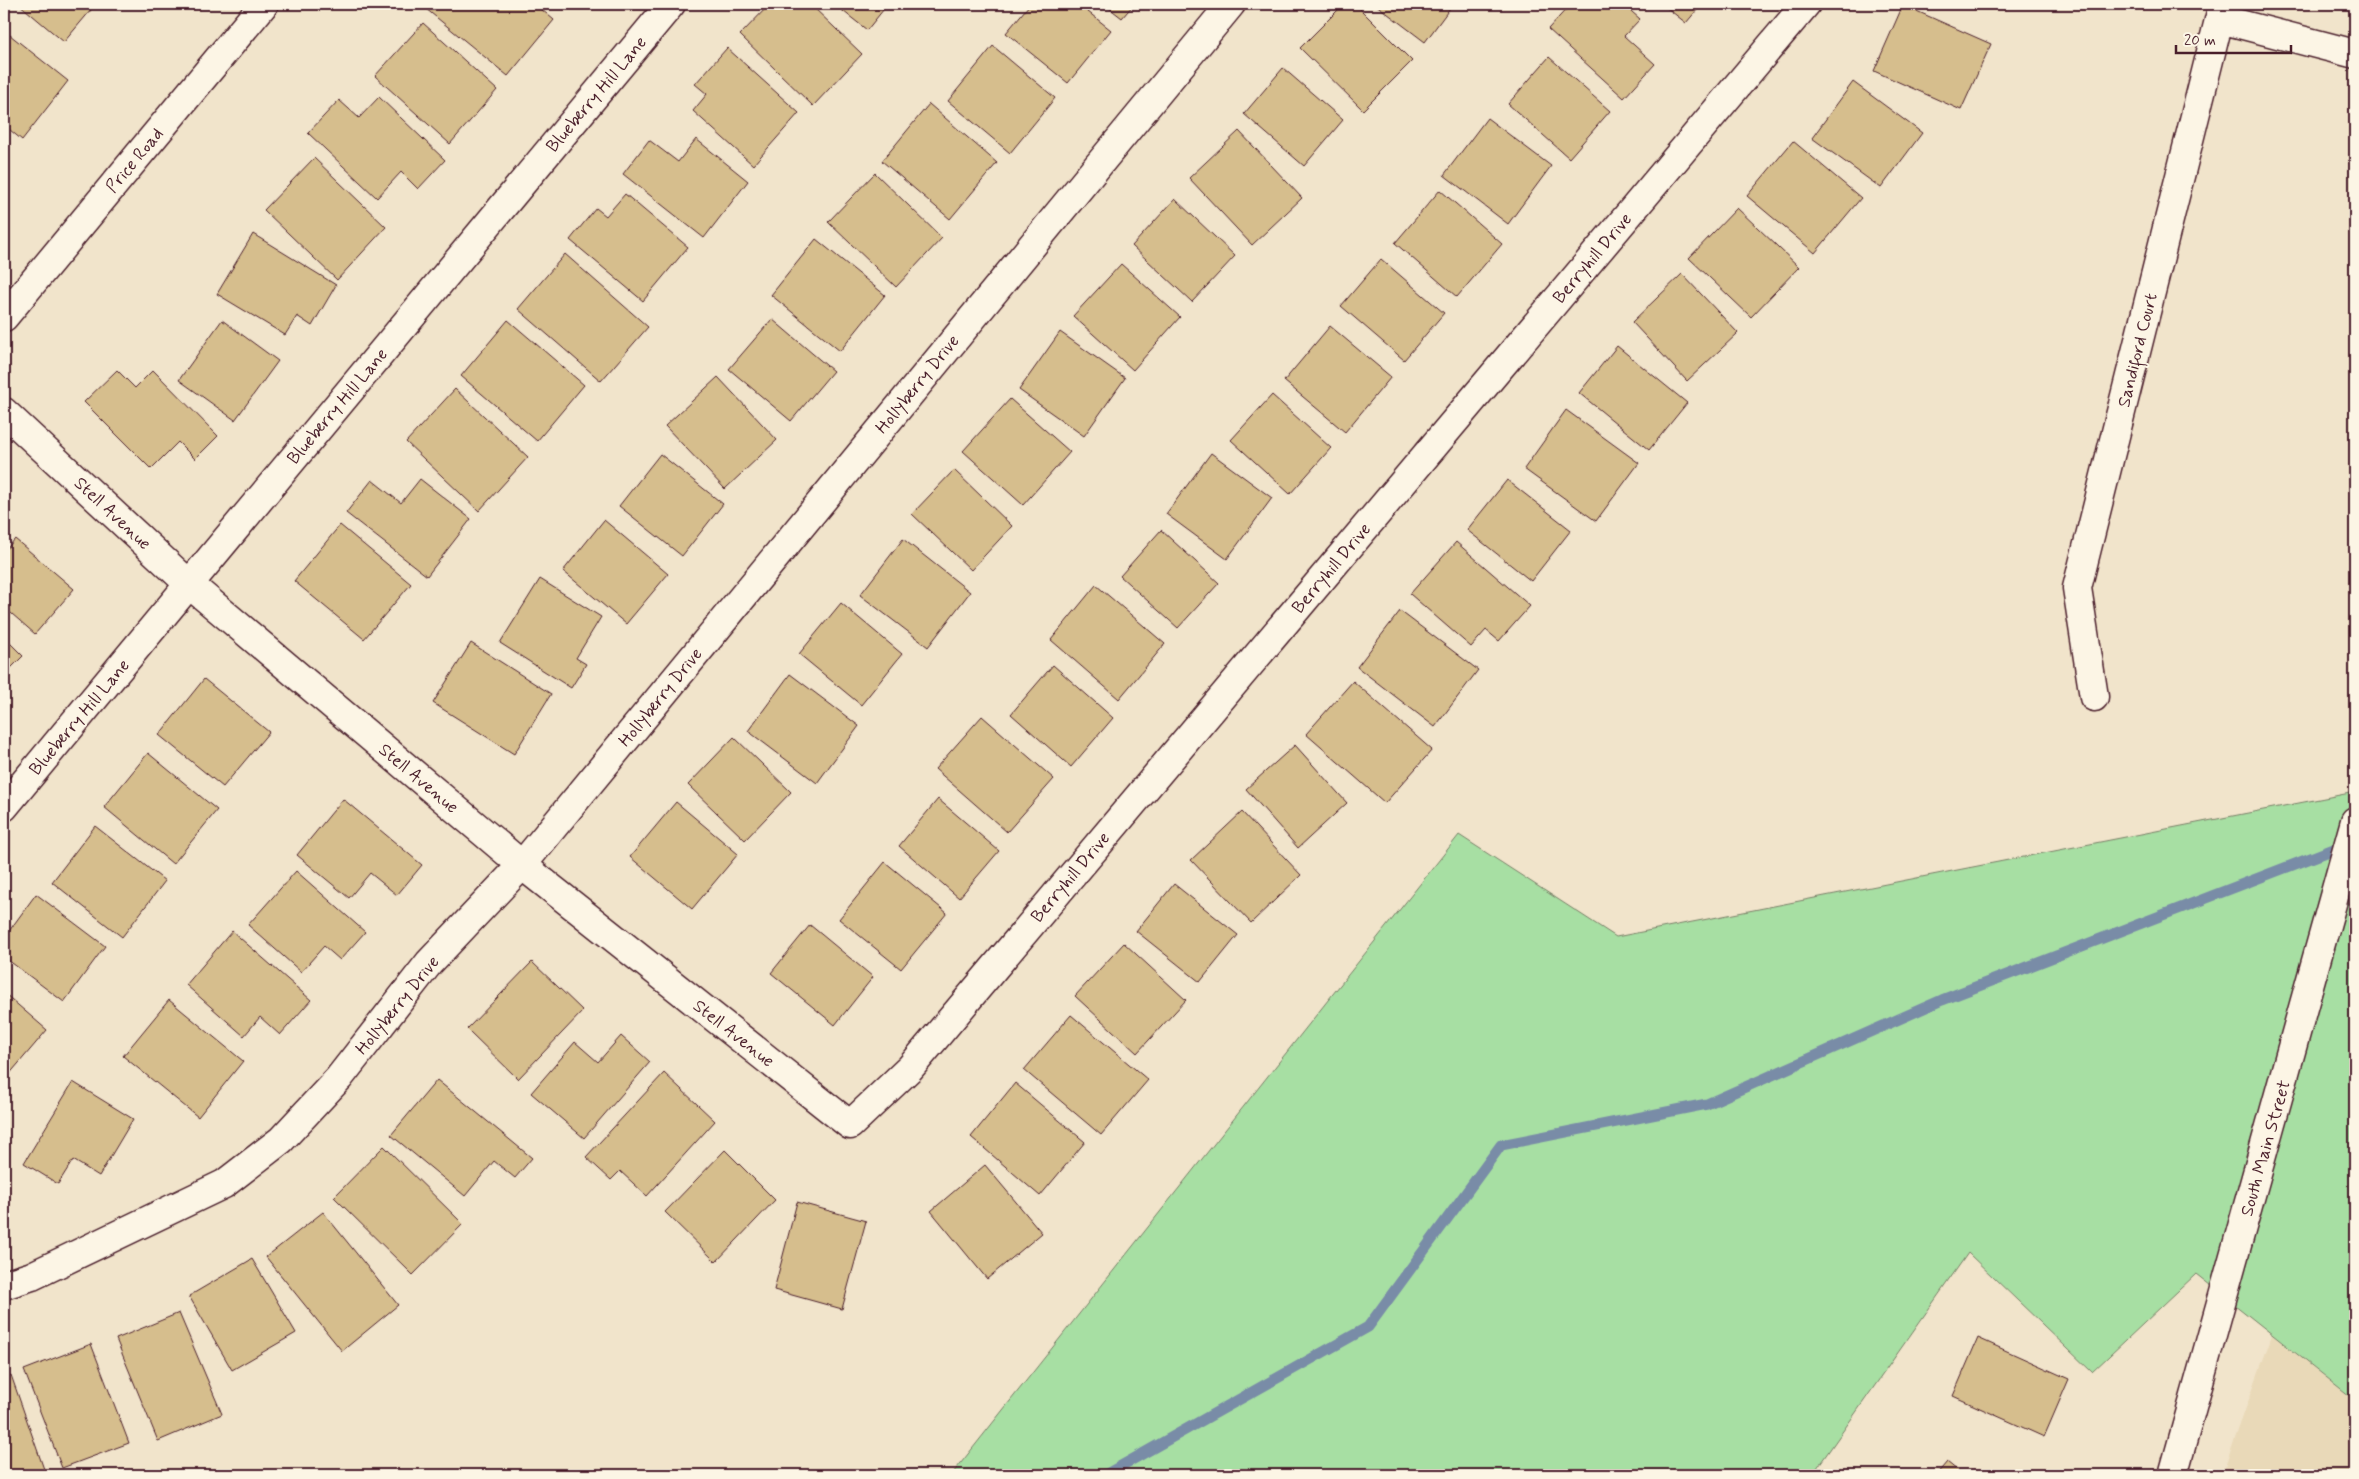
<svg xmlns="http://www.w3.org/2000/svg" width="2359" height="1479" font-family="Mynerve,sans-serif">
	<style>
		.built { fill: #e9d9b8 }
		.green { fill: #a7dfa3; stroke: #787f67 }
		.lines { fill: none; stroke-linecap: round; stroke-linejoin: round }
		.stream { stroke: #798ca7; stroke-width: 11 }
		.building { fill: #d6be8d; stroke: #4a1f2b }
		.street-casing { stroke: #4a1f2b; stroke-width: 31 }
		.secondary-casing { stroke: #4a1f2b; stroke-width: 31 }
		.street { stroke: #fcf5e5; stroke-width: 28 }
		.secondary { stroke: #fcf5e5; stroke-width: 28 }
		.labels { text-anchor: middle; stroke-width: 4; stroke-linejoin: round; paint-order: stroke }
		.street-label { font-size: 18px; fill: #4a1f2b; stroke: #fcf5e5 }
	</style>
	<rect width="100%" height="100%" fill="#f1e4cb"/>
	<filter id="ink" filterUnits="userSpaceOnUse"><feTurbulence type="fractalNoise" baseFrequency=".02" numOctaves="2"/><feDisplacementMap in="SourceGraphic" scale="10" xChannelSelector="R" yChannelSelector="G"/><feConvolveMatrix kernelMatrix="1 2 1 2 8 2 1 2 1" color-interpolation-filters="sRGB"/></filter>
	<g filter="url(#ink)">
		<path class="built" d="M 2272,1335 L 2355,1400 L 2355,1475 L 2222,1475 Z"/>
		<path class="green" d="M 2355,792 L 2355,1400 L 2196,1274 L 2092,1372 L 1968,1253 L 1812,1475 L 955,1475 L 953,1473 L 1459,835 L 1616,937 Z"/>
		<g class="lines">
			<path class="stream" d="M 1105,1475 L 1368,1327 L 1501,1145 L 1707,1104 L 1942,1000 L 2347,844"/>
		</g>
		<path class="building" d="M 19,4 L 96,4 L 64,42 Z
			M 420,4 L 535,4 L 554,20 L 508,76 Z
			M 770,4 L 810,4 L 862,54 L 813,106 L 740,35 Z
			M 834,4 L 888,4 L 867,30 Z
			M 1030,4 L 1078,4 L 1111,30 L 1068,83 L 1006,33 Z
			M 1104,4 L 1134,4 L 1122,18 Z
			M 1344,4 L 1355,4 L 1412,61 L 1363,110 L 1300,48 Z
			M 1375,4 L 1453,4 L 1425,42 Z
			M 1571,4 L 1623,4 L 1640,19 L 1624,36 L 1655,64 L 1624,98 L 1548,29 Z
			M 1662,4 L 1702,4 L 1686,23 Z
			M 1903,5 L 1991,44 L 1961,110 L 1874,71 Z
			M 423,23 L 497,90 L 450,144 L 375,76 Z
			M 10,35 L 68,81 L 22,140 L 4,125 L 4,43 Z
			M 993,46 L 1055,98 L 1010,153 L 948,101 Z
			M 727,48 L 799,113 L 753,165 L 693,111 L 707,94 L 695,84 Z
			M 1549,57 L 1610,111 L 1569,158 L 1508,104 Z
			M 1283,68 L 1343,120 L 1304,166 L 1244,114 Z
			M 1853,82 L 1922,133 L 1881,188 L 1812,138 Z
			M 379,97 L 445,160 L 418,189 L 401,172 L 377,198 L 308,133 L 339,100 L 359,118 Z
			M 929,104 L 997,163 L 950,219 L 882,161 Z
			M 1487,118 L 1551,166 L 1508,224 L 1444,175 Z
			M 1239,131 L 1302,198 L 1252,245 L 1189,178 Z
			M 696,139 L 748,181 L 704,238 L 623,174 L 649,140 L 678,162 Z
			M 1793,141 L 1861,198 L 1815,253 L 1747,196 Z
			M 314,158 L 386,227 L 337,280 L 264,210 Z
			M 875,173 L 942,238 L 896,287 L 828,222 Z
			M 1440,190 L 1502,244 L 1457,297 L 1395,243 Z
			M 625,194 L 688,247 L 643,301 L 570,240 L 596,208 L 606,216 Z
			M 1175,199 L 1235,256 L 1192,302 L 1132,246 Z
			M 1737,208 L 1799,267 L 1751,317 L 1689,258 Z
			M 253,234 L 336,285 L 312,326 L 297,316 L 285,335 L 217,294 Z
			M 816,239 L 885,295 L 840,351 L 771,295 Z
			M 565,254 L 648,327 L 601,381 L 518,309 Z
			M 1381,259 L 1444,313 L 1404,360 L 1341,306 Z
			M 1121,264 L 1180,317 L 1133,370 L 1073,316 Z
			M 1682,274 L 1738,333 L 1687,381 L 1632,322 Z
			M 772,319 L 833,371 L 791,421 L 729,369 Z
			M 222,320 L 278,361 L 235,420 L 179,380 Z
			M 508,320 L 584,385 L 537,441 L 461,376 Z
			M 1330,326 L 1391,377 L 1345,432 L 1284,381 Z
			M 1060,332 L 1125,378 L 1084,436 L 1019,390 Z
			M 1617,346 L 1687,403 L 1649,450 L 1579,393 Z
			M 117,370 L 135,388 L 153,370 L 218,436 L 195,459 L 178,442 L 151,469 L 84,402 Z
			M 718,377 L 777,440 L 725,489 L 665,426 Z
			M 455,389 L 528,457 L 479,511 L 406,442 Z
			M 1272,395 L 1331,448 L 1290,494 L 1231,440 Z
			M 1010,399 L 1070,452 L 1023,505 L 963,451 Z
			M 1566,410 L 1639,463 L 1596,521 L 1524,469 Z
			M 1211,453 L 1272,498 L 1227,559 L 1166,514 Z
			M 660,454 L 723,504 L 682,556 L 619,506 Z
			M 954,470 L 1012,526 L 971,570 L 912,514 Z
			M 420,479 L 471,519 L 427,576 L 346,513 L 372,480 L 401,503 Z
			M 1507,480 L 1571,530 L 1531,581 L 1467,530 Z
			M 604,520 L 668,574 L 626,624 L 563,571 Z
			M 340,525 L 411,584 L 364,639 L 294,581 Z
			M 1161,530 L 1219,583 L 1178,628 L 1120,576 Z
			M 15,539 L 74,589 L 35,634 L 4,607 L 4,552 Z
			M 903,539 L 970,592 L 928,647 L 860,595 Z
			M 1456,542 L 1530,606 L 1499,641 L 1486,630 L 1471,647 L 1410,594 Z
			M 540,579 L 601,617 L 576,658 L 586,664 L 571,688 L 500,643 Z
			M 1096,585 L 1165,644 L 1119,699 L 1051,640 Z
			M 841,603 L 902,654 L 861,705 L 799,654 Z
			M 1400,611 L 1478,670 L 1435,727 L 1357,667 Z
			M 4,637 L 23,656 L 4,675 Z
			M 471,643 L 551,694 L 514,754 L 433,703 Z
			M 1053,665 L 1113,718 L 1071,767 L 1011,714 Z
			M 790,674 L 859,726 L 817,783 L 748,731 Z
			M 204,679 L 269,732 L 223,787 L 159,735 Z
			M 1353,681 L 1432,750 L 1385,803 L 1306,734 Z
			M 982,716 L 1054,779 L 1007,832 L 935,769 Z
			M 734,737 L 791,792 L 745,840 L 688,785 Z
			M 1295,745 L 1347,803 L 1298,848 L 1246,789 Z
			M 148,753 L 217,810 L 173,864 L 104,807 Z
			M 343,799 L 422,865 L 397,895 L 370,873 L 349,898 L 297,855 Z
			M 938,799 L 999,851 L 959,898 L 899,846 Z
			M 676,802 L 738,854 L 692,909 L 630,857 Z
			M 1242,812 L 1301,875 L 1251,923 L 1191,860 Z
			M 95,826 L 165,881 L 122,937 L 52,882 Z
			M 885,862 L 947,913 L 901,969 L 839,919 Z
			M 296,871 L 365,932 L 340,960 L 324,946 L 301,972 L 248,925 Z
			M 1174,884 L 1238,935 L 1200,982 L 1136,931 Z
			M 36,894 L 105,946 L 64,1002 L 4,957 L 4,938 Z
			M 810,925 L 873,977 L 835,1025 L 771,973 Z
			M 232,931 L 311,1000 L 280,1035 L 260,1017 L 244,1036 L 186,985 Z
			M 1124,943 L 1186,1000 L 1137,1053 L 1075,996 Z
			M 532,962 L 583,1011 L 518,1079 L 467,1029 Z
			M 4,993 L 47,1030 L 7,1077 L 4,1074 Z
			M 169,1000 L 243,1061 L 198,1117 L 123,1056 Z
			M 1071,1015 L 1148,1080 L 1101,1135 L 1024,1070 Z
			M 621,1036 L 650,1062 L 584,1138 L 531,1093 L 575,1042 L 598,1062 Z
			M 664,1073 L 715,1121 L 647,1196 L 620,1171 L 611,1180 L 586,1157 Z
			M 437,1080 L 532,1158 L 515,1178 L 494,1161 L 465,1196 L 391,1135 Z
			M 73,1082 L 133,1119 L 99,1176 L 73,1160 L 58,1184 L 24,1163 Z
			M 1015,1083 L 1085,1142 L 1040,1196 L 971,1137 Z
			M 384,1146 L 463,1224 L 413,1275 L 334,1197 Z
			M 725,1150 L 775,1200 L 716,1262 L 665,1212 Z
			M 985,1165 L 1042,1233 L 987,1279 L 931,1211 Z
			M 797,1202 L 866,1221 L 842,1309 L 774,1290 Z
			M 323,1212 L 398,1305 L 342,1351 L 266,1257 Z
			M 252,1259 L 296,1333 L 232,1370 L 189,1296 Z
			M 179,1313 L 222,1414 L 158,1441 L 116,1339 Z
			M 1978,1338 L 2069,1379 L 2044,1437 L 1953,1396 Z
			M 91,1344 L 129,1443 L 62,1468 L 24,1370 Z
			M 11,1375 L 46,1475 L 4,1475 L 4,1378 Z
			M 1947,1462 L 1963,1475 L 1936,1475 Z"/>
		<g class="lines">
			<g class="street-casing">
				<path id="street" d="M 2220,19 L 2355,54
					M 4,317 L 264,4
					M 4,412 L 189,584 L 522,865 L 850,1125 L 910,1068 L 1806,4
					M 2094,697 L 2077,588 L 2223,4
					M 4,807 L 671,4
					M 4,1285 L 32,1276 L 224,1184 L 281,1140 L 339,1078 L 429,963 L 522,865 L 1231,4"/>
			</g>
			<g class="secondary-casing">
				<path id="secondary" d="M 2173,1475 L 2355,821"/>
			</g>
			<use href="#street" class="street"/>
			<use href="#secondary" class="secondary"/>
		</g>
	</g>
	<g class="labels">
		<g class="street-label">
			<text transform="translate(596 94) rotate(-50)" y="6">Blueberry Hill Lane</text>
			<text transform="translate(134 160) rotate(-50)" y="6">Price Road</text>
			<text transform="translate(1592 258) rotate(-50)" y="6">Berryhill Drive</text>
			<text transform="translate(2137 350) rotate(-76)" y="6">Sandiford Court</text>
			<text transform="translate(917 384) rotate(-51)" y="6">Hollyberry Drive</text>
			<text transform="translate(337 406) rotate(-50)" y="6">Blueberry Hill Lane</text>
			<text transform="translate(113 513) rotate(43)" y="6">Stell Avenue</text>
			<text transform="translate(1331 568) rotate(-50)" y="6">Berryhill Drive</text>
			<text transform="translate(660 697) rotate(-51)" y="6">Hollyberry Drive</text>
			<text transform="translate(79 717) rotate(-50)" y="6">Blueberry Hill Lane</text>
			<text transform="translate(419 778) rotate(40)" y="6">Stell Avenue</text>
			<text transform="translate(1070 877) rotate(-50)" y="6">Berryhill Drive</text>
			<text transform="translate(397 1005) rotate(-51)" y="6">Hollyberry Drive</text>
			<text transform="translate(734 1033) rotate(38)" y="6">Stell Avenue</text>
			<text transform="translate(2265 1148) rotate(-74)" y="6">South Main Street</text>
		</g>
	</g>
	<rect width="2359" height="1479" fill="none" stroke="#fcf5e5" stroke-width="20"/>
	<rect x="10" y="10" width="2339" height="1459" fill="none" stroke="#4a1f2b" stroke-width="2" filter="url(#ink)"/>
	<path d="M2176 45v8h115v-8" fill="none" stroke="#4a1f2b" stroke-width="2.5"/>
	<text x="2184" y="45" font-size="15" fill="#4a1f2b" stroke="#fcf5e5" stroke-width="4" paint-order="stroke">20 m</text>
</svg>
